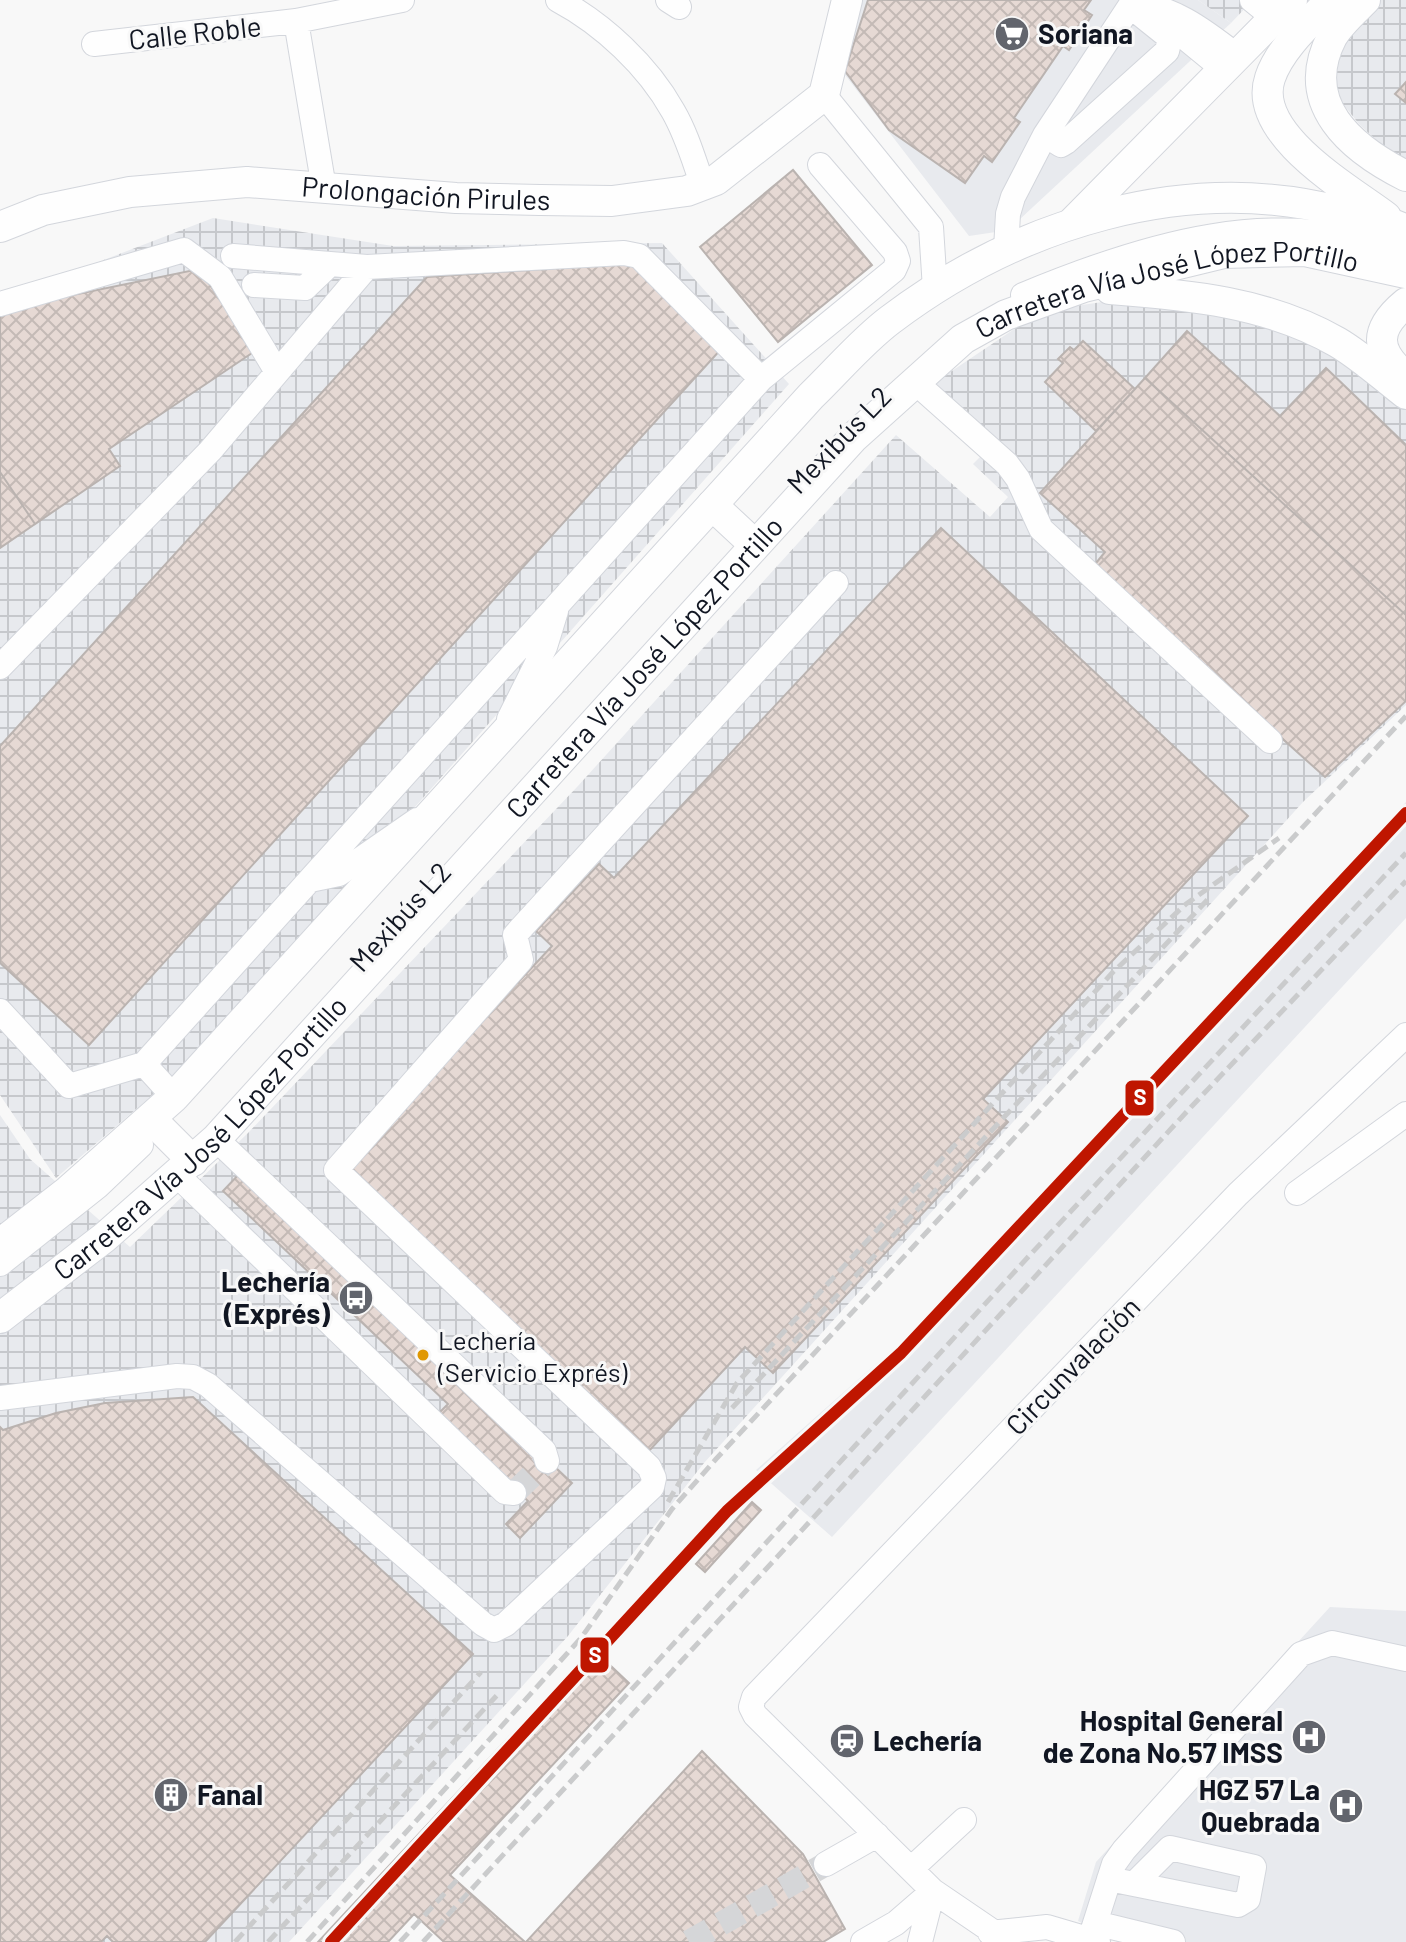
<svg xmlns="http://www.w3.org/2000/svg" width="1406" height="1942" font-family="Barlow,sans-serif">
	<style>
		.built { fill: #e8eaee }
		.industrial { fill: url(#industrial-grid) }
		.building { fill: url(#building-cross-hatch); stroke: #bab3b0; stroke-width: 2 }
		.lines { fill: none; stroke-linecap: round; stroke-linejoin: round }
		.minor-tunnel { stroke: #d5d6d8; stroke-width: 24; stroke-dasharray: 24 12; stroke-linecap: butt }
		.minor-casing { stroke: #d3d6dc; stroke-width: 26 }
		.major-casing { stroke: #d3d6dc; stroke-width: 32 }
		.minor { stroke: #fefefe; stroke-width: 24 }
		.major { stroke: #fefefe; stroke-width: 30 }
		.rail { stroke: #cacbcc; stroke-width: 5; stroke-dasharray: 12 6; stroke-linecap: butt }
		.rail-1-casing { stroke: #f8f8f8; stroke-width: 18 }
		.rail-1 { stroke: #bf1600; stroke-width: 12 }
		.bus-dot { fill: #e09803; stroke: #f8f8f8; stroke-width: 3 }
		.labels { text-anchor: middle; stroke-width: 6; stroke-linejoin: round; paint-order: stroke }
		.bus-label { font-size: 26px; fill: #111622; stroke: #f8f8f8; text-anchor: start }
		.street-label { font-size: 28px; fill: #111622; stroke: #f8f8f8 }
		.poi-label { font-size: 28px; font-weight: bold; fill: #111622; stroke: #f8f8f8; text-anchor: start }
		.line-badge { stroke: #f8f8f8; stroke-width: 3 }
		.badge-label { font-size: 22px; text-anchor: middle; font-weight: bold; fill: #fff }
	</style>
	<defs>
		<pattern id="industrial-grid" width="8" height="8" patternUnits="userSpaceOnUse" patternTransform="scale(2)"><rect width="8" height="8" fill="#e8eaee"/><path d="M0 4h8M4 0v8" fill="none" stroke="#c6c8cc"/></pattern>
		<pattern id="building-cross-hatch" width="8" height="8" patternUnits="userSpaceOnUse" patternTransform="scale(2)"><rect width="8" height="8" fill="#e6d9d4"/><path d="M0 0l8 8M0 8l8-8" fill="none" stroke="#c4bab6"/></pattern>
	</defs>
	<rect width="100%" height="100%" fill="#f8f8f8"/>
	<path class="built" d="M 863,0 L 1198,0 L 1231,23 L 1019,220 L 1016,229 L 969,236 L 842,71 Z
		M 1406,802 L 1406,918 L 832,1537 L 756,1470 L 924,1321 Z
		M 1330,1607 L 1406,1611 L 1406,1942 L 1118,1942 L 1078,1921 L 1096,1862 Z"/>
	<path class="industrial" d="M 1198,0 L 1253,0 L 1231,23 Z
		M 1379,0 L 1406,0 L 1406,159 L 1388,151 L 1359,124 L 1339,99 L 1332,71 L 1347,33 Z
		M 213,218 L 393,246 L 662,243 L 789,384 L 186,1066 L 56,1178 L 0,1095 L 0,294 L 62,276 Z
		M 1143,296 L 1303,332 L 1406,402 L 1406,705 L 1303,802 L 704,1463 L 568,1636 L 289,1942 L 0,1942 L 0,1115 L 30,1159 L 130,1247 L 248,1133 L 577,787 L 896,435 L 990,517 L 1008,497 L 973,464 L 981,456 L 931,385 L 1026,321 L 1075,306 Z"/>
	<path class="building" d="M 868,0 L 1091,0 L 1084,10 L 1092,15 L 1069,50 L 1063,46 L 1014,118 L 1020,122 L 992,162 L 984,156 L 965,183 L 889,130 L 845,71 Z
		M 1406,82 L 1406,103 L 1395,94 Z
		M 793,170 L 872,265 L 778,342 L 700,247 Z
		M 629,263 L 722,348 L 89,1045 L 0,963 L 0,746 L 427,277 Z
		M 199,269 L 255,351 L 109,449 L 120,466 L 35,524 L 0,472 L 0,310 Z
		M 1187,331 L 1280,416 L 1326,368 L 1406,445 L 1406,615 L 1145,378 Z
		M 1083,341 L 1135,389 L 1096,431 L 1045,382 L 1063,363 L 1058,359 L 1070,347 L 1074,350 Z
		M 1145,378 L 1406,615 L 1406,701 L 1325,777 L 1092,568 L 1105,552 L 1040,493 Z
		M 0,472 L 35,524 L 0,548 Z
		M 941,528 L 1248,816 L 983,1099 L 1008,1122 L 773,1373 L 745,1347 L 647,1453 L 343,1170 L 552,946 L 536,931 L 599,864 L 614,878 Z
		M 242,1171 L 572,1483 L 520,1538 L 506,1524 L 528,1501 L 437,1415 L 448,1404 L 223,1191 Z
		M 193,1397 L 473,1654 L 205,1942 L 113,1942 L 107,1936 L 101,1942 L 0,1942 L 0,1427 L 3,1430 L 56,1413 L 105,1403 Z
		M 752,1502 L 761,1510 L 705,1572 L 696,1564 Z
		M 592,1648 L 629,1683 L 450,1875 L 525,1942 L 444,1942 L 414,1914 L 388,1942 L 318,1942 Z
		M 702,1751 L 803,1854 L 845,1929 L 823,1942 L 526,1942 Z"/>
	<g class="lines">
		<path class="minor-tunnel" d="M 514,1493 L 547,1461
			M 689,1942 L 826,1864"/>
		<g class="minor-casing">
			<path id="minor" d="M 558,0 C 603,24 648,66 673,111 C 687,135 694,161 703,186
				M 668,0 L 679,7
				M 1252,0 L 1274,18
				M 1130,6 L 1170,38
				M 296,21 L 324,188
				M 94,44 L 296,21 L 402,0
				M 824,95 L 931,227 L 935,289
				M 1045,135 L 1061,145 L 1066,142 L 1167,51 L 1170,38 L 1178,32 L 1223,69
				M 1006,249 L 1008,214 L 1013,197 L 1045,135 L 1130,6 C 1166,0 1210,35 1237,56
				M 233,256 L 367,267
				M 254,285 L 305,288 L 329,265
				M 1023,295 C 1143,245 1279,202 1406,254
				M 0,304 L 184,250 L 220,277 L 277,372
				M 915,382 L 1007,464 L 1018,479 L 1041,529 L 1270,741
				M 0,667 L 210,451 L 367,267 L 624,253 L 639,256 L 761,379
				M 509,719 L 545,647 L 556,611
				M 310,880 L 339,874 L 417,820
				M 0,1011 L 69,1086 L 144,1064 L 761,379 L 894,270 L 898,261 L 895,252 L 820,165
				M 144,1064 L 174,1097
				M 216,1139 L 544,1451 L 547,1461
				M 177,1175 L 505,1492 L 514,1493
				M 1297,1193 L 1406,1114
				M 0,1264 L 98,1186 L 141,1145
				M 0,1398 L 177,1376 L 193,1377 L 208,1385 L 483,1624 L 494,1630 L 506,1624 L 652,1487 L 654,1478 L 649,1467 L 336,1170 L 521,960 L 515,935 L 836,583
				M 826,1864 L 877,1835
				M 911,1869 L 964,1820
				M 1109,1879 L 1238,1905 L 1248,1899 L 1254,1867 L 1170,1848 L 1134,1884
				M 1095,1923 L 1173,1942
				M 990,1933 L 1047,1927 L 1098,1942
				M 1090,1939 L 1114,1864 L 1124,1850 L 1301,1654 L 1332,1643 L 1406,1659
				M 863,1942 L 896,1923 L 933,1891
				M 920,1942 L 933,1891
				M 1008,1942 L 933,1891 L 755,1715 L 751,1707 L 754,1697 L 1238,1194 L 1406,1035"/>
		</g>
		<g class="major-casing">
			<g id="major">
				<path d="M 1331,0 C 1310,22 1280,48 1270,78 C 1251,134 1349,189 1386,217"/>
				<path d="M 1365,0 C 1354,11 1339,24 1332,37 C 1297,104 1352,149 1406,176"/>
				<path d="M 1073,222 L 1292,0"/>
				<path id="s1" d="M 0,227 L 43,210 L 130,192 L 247,182 L 456,198 L 540,200 L 612,201 L 687,191 L 716,180 L 824,95 L 847,0"/>
				<path d="M 1110,289 C 1189,295 1267,302 1337,342 C 1361,356 1384,377 1406,394"/>
				<path d="M 1406,303 C 1373,330 1375,351 1406,377"/>
				<path d="M 712,505 L 755,545"/>
				<path d="M 152,1120 L 193,1161"/>
				<path d="M 0,1244 L 68,1191 L 174,1097 L 811,396 C 837,371 862,341 890,320 C 1017,224 1185,171 1342,212 C 1363,217 1387,220 1406,230"/>
				<path id="s2" d="M 0,1318 L 105,1237 L 216,1139 L 854,437 L 963,339 L 1006,315 L 1084,287 L 1224,253 L 1305,251 L 1406,273"/>
			</g>
		</g>
		<use href="#minor" class="minor"/>
		<use href="#major" class="major"/>
		<path class="rail" d="M 732,1408 L 1210,897
			M 668,1502 L 737,1383 L 1113,972 L 1186,904 L 1279,838
			M 235,1942 L 481,1672
			M 268,1942 L 500,1692
			M 307,1942 L 581,1638 L 672,1509 L 716,1459 L 1406,716
			M 400,1942 L 1029,1256 L 1406,853
			M 423,1942 L 1192,1106 L 1406,881"/>
		<g class="rail-1-casing">
			<path id="rail-1" d="M 331,1942 L 727,1511 L 901,1353 L 1406,813"/>
		</g>
		<use href="#rail-1" class="rail-1"/>
	</g>
	<defs>
		<g id="supermarket-disc" transform="scale(1.8)"><circle r="9.5" fill="#62656d" stroke="#f8f8f8"/><path d="M-6-5.5h2.5l.6 2H6L4.5 2H-2.5L-4.4-4H-6ZM-1.5 3.2a1.3 1.3 0 1 0 .1 0ZM3 3.2a1.3 1.3 0 1 0 .1 0Z" fill="#fff"/></g>
		<g id="bus-disc" transform="scale(1.8)"><circle r="9.5" fill="#62656d" stroke="#f8f8f8"/><path d="M-5-6H5V4H4V6H2V4H-2V6H-4V4H-5ZM-3.5-4V0h7V-4ZM-3.5 1.2v1.5H-2V1.2ZM2 1.2v1.5H3.5V1.2Z" fill="#fff"/></g>
		<g id="hospital-disc" transform="scale(1.8)"><circle r="9.5" fill="#62656d" stroke="#f8f8f8"/><path d="M-5-5h3v3.5h4V-5h3V5h-3V1.5h-4V5h-3Z" fill="#fff"/></g>
		<g id="station-disc" transform="scale(1.8)"><circle r="9.5" fill="#62656d" stroke="#f8f8f8"/><path d="M-3-6H3Q5-6 5-4V2Q5 4 3 4L4.5 6H3L1.5 4h-3L-3 6H-4.5L-3 4Q-5 4-5 2V-4Q-5-6-3-6ZM-3.5-4v3h7v-3ZM-3.5 1v1.5H-2V1ZM2 1v1.5H3.5V1Z" fill="#fff"/></g>
		<g id="building-disc" transform="scale(1.8)"><circle r="9.5" fill="#62656d" stroke="#f8f8f8"/><path d="M-4-6H4V6H1V3H-1V6H-4ZM-2.5-4.3h1.7v1.8h-1.7ZM.8-4.3h1.7v1.8H.8ZM-2.5-1h1.7V.8h-1.7ZM.8-1h1.7V.8H.8Z" fill="#fff"/></g>
	</defs>
	<g fill-rule="evenodd">
		<use href="#supermarket-disc" x="1012" y="34"/>
		<use href="#bus-disc" x="356" y="1298"/>
		<use href="#hospital-disc" x="1309" y="1737"/>
		<use href="#station-disc" x="847" y="1741"/>
		<use href="#building-disc" x="171" y="1795"/>
		<use href="#hospital-disc" x="1346" y="1806"/>
	</g>
	<circle class="bus-dot" cx="423" cy="1355" r="7"/>
	<g class="labels">
		<g class="bus-label">
			<text x="438" y="1350">Lechería<tspan x="438" dy="32">(Servicio Exprés)</tspan></text>
		</g>
		<g class="street-label">
			<text transform="translate(195 33) rotate(-6)" y="10">Calle Roble</text>
			<text dy="10" stroke="none"><textPath href="#s1" startOffset="432">Prolongación Pirules</textPath></text>
			<text dy="10" stroke="none"><textPath href="#s2" startOffset="1590">Carretera Vía José López Portillo</textPath></text>
			<text transform="translate(839 440) rotate(-46)" y="10">Mexibús L2</text>
			<text dy="10" stroke="none"><textPath href="#s2" startOffset="918">Carretera Vía José López Portillo</textPath></text>
			<text transform="translate(400 917) rotate(-48)" y="10">Mexibús L2</text>
			<text dy="10" stroke="none"><textPath href="#s2" startOffset="270">Carretera Vía José López Portillo</textPath></text>
			<text transform="translate(1073 1366) rotate(-46)" y="10">Circunvalación</text>
		</g>
		<g class="poi-label">
			<text x="1038" y="44">Soriana</text>
			<text x="330" y="1292" text-anchor="end">Lechería<tspan x="330" dy="32">(Exprés)</tspan></text>
			<text x="1283" y="1731" text-anchor="end">Hospital General<tspan x="1283" dy="32">de Zona No.57 IMSS</tspan></text>
			<text x="873" y="1751">Lechería</text>
			<text x="1320" y="1800" text-anchor="end">HGZ 57 La<tspan x="1320" dy="32">Quebrada</tspan></text>
			<text x="197" y="1805">Fanal</text>
		</g>
	</g>
	<g class="line-badge">
		<rect x="1124" y="1079" width="31" height="38" rx="8" fill="#bf1600"/>
		<rect x="579" y="1636" width="31" height="38" rx="8" fill="#bf1600"/>
	</g>
	<g class="badge-label">
		<text x="1140" y="1105">S</text>
		<text x="595" y="1663">S</text>
	</g>
</svg>
